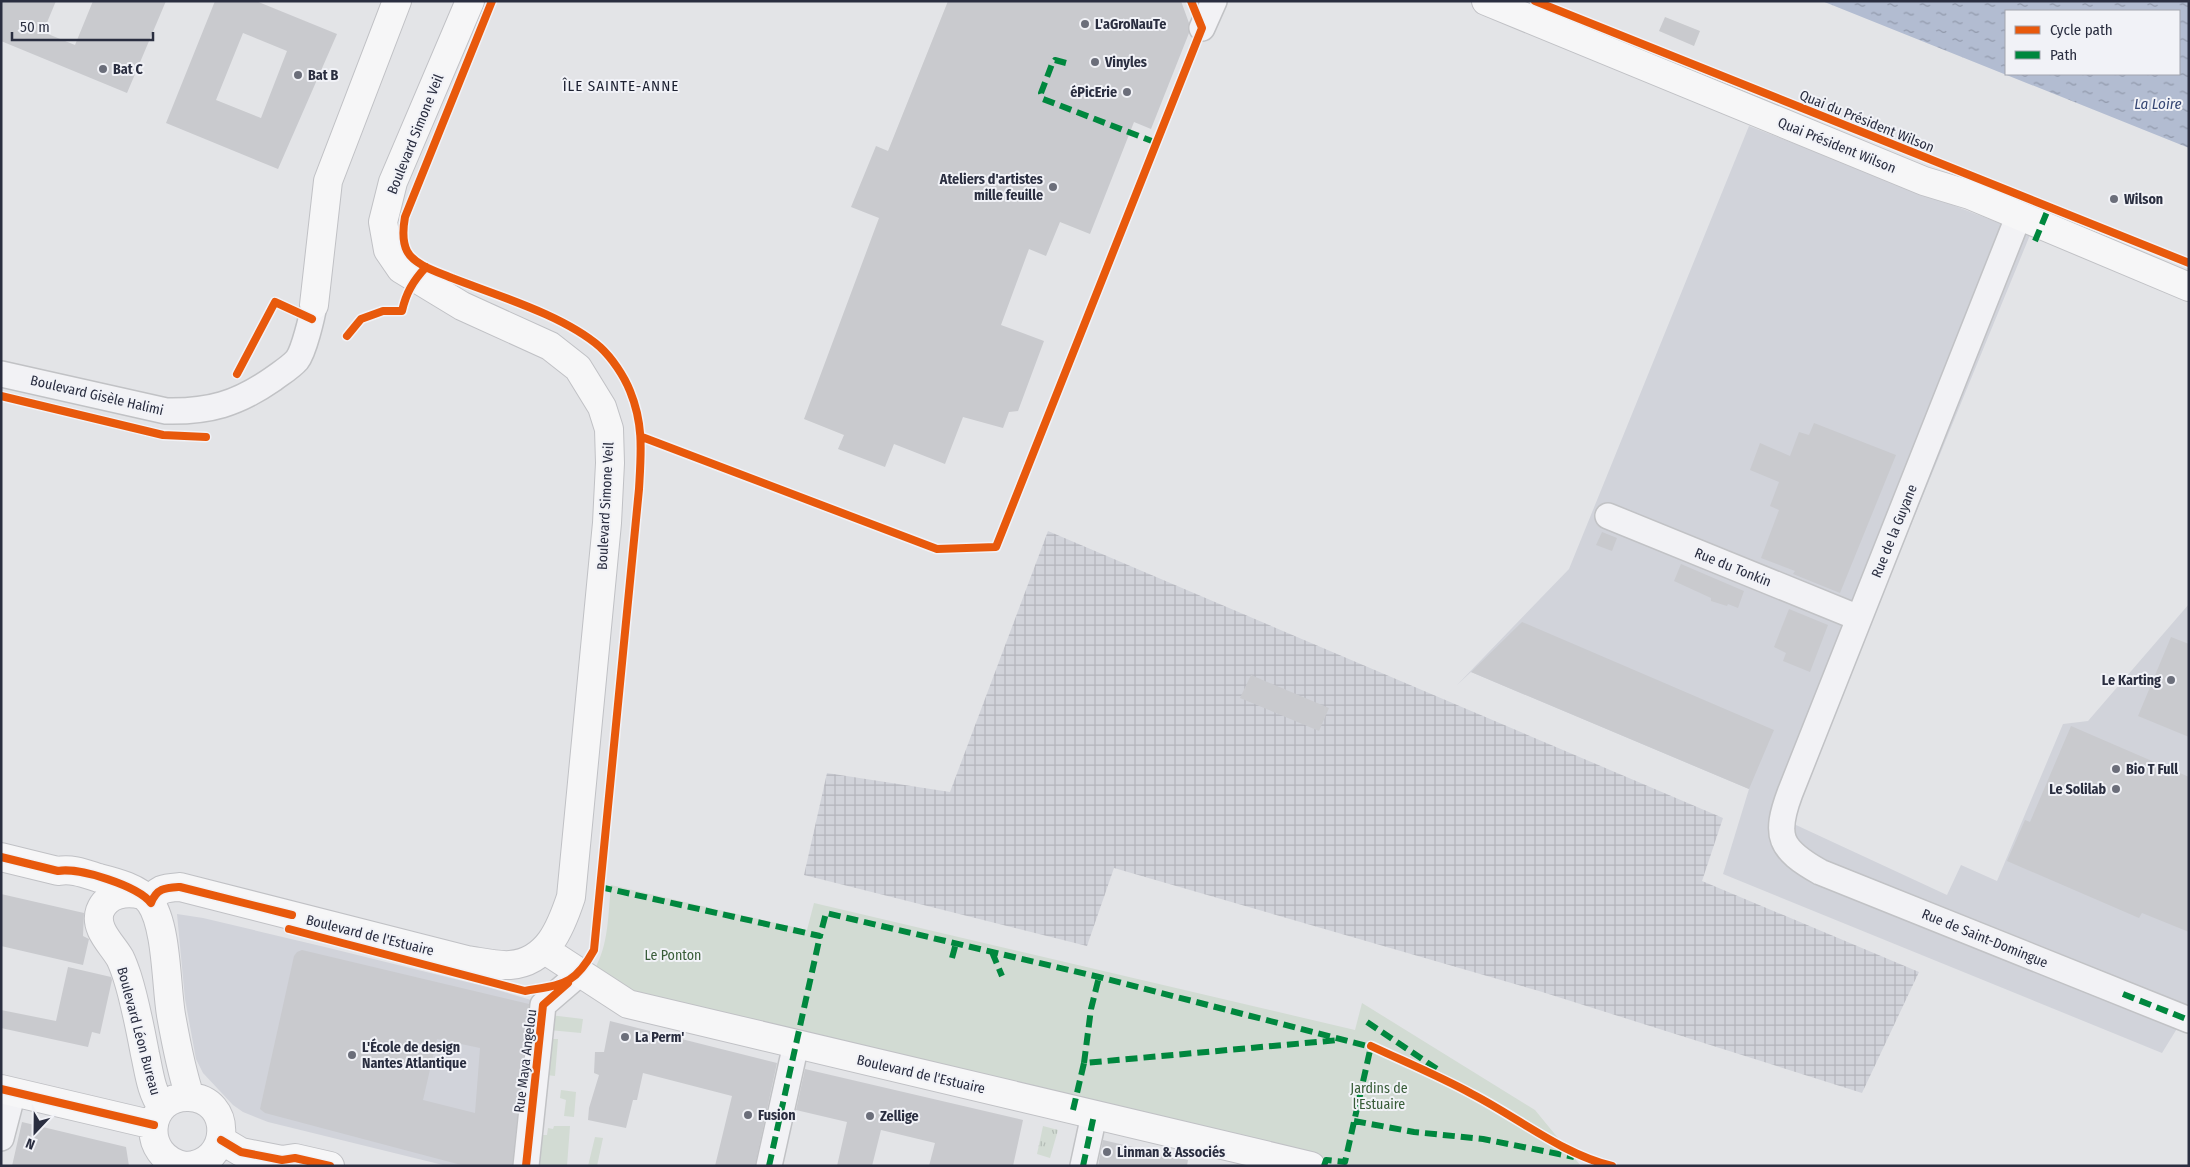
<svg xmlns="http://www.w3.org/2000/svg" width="2190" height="1167" font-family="'Fira Sans Condensed',sans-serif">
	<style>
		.built { fill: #d1d3da }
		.industrial { fill: url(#industrial-grid) }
		.grass { fill: url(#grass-tufts) }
		.green { fill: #d2dbd3 }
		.water { fill: url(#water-ripples); fill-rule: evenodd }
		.building { fill: #c9cace; fill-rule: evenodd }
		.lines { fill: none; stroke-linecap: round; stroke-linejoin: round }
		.minor-casing { stroke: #c1c2c5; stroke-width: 28 }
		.major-casing { stroke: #c0c1c5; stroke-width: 30 }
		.minor { stroke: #f2f2f5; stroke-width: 25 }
		.major { stroke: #f6f6f7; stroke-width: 28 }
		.quiet { stroke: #00873e; stroke-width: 6; stroke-dasharray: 12 6; stroke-linecap: butt }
		.cycleway-casing { stroke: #f1f2f7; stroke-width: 11 }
		.cycleway { stroke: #e8590c; stroke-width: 8 }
		.poi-dot { fill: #6b6e7a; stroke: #f1f2f7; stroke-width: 2 }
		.labels { text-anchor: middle; stroke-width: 4; stroke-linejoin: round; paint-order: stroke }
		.poi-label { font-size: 14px; font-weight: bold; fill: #2a2e40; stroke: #f1f2f7; text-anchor: start }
		.street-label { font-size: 14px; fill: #2a2e40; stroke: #f1f2f7 }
		.park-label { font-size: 14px; fill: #385c38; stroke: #f1f2f7 }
		.neighbourhood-label { font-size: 15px; letter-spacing: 1px; fill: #1c2031; stroke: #f1f2f7 }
		.water-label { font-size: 15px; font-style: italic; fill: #354673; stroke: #f1f2f7 }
	</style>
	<defs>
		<pattern id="industrial-grid" width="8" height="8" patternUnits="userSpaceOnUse" patternTransform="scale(1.25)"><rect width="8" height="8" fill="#d1d3da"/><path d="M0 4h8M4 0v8" fill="none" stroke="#b4b5bc"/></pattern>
		<pattern id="grass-tufts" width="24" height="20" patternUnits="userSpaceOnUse" patternTransform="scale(1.25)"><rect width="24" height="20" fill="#d2dbd3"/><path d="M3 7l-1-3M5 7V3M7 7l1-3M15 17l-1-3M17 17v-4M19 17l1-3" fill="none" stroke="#b4bcb6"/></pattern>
		<pattern id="water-ripples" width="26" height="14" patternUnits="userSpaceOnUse" patternTransform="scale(1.25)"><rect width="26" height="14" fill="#b2bcd1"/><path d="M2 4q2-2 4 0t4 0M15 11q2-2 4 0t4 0" fill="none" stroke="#9199ab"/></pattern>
	</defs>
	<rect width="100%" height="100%" fill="#e3e4e7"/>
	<path class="built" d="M 1749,126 L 2030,235 L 1796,805 L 1796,825 L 1947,895 L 1961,865 L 1997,881 L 2063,724 L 2088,721 L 2189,604 L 2189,1009 L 2162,1053 L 1723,874 L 1749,789 L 1471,672 L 1457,685 L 1569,569 Z
		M 177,914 L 203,918 L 329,948 L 487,987 L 538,1002 L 523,1166 L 447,1166 L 268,1122 L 243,1112 L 233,1105 L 203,1073 L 196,1059 L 185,999 Z"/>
	<path class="industrial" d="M 1048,531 L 1723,818 L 1702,881 L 1919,972 L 1862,1093 L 1539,991 L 1114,868 L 1087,946 L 804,875 L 827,773 L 950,792 Z"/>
	<path class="grass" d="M 1043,1126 L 1058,1130 L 1050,1158 L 1037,1154 Z"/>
	<path class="green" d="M 611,885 L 807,930 L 814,903 L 1355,1030 L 1362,1003 L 1535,1110 L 1581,1166 L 1340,1166 L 655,1004 L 594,970 C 609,945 608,914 611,885 Z
		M 550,1015 L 583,1019 L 581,1033 L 549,1030 Z
		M 552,1039 L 558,1039 L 555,1076 L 538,1074 Z
		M 561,1090 L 576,1092 L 574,1117 L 564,1116 L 566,1100 L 560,1098 Z
		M 554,1126 L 570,1126 L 567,1166 L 535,1166 L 541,1135 L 547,1135 L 548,1128 L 553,1129 Z
		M 595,1137 L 603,1138 L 597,1166 L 588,1166 Z"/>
	<path class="water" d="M 1822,1 L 2189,1 L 2189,148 ZM 2006,11 L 2179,11 L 2179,74 L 2006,74 Z"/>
	<path class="building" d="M 1,1 L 56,1 L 43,32 L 75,45 L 93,1 L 166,1 L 127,93 L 1,41 Z
		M 215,1 L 256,1 L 337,34 L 278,169 L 166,123 ZM 243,33 L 287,51 L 261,118 L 216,100 Z
		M 948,1 L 1181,1 L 1189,23 L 1189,33 L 1151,129 L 1134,122 L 1090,234 L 1060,222 L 1046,256 L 1029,249 L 1001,325 L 1044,341 L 1018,411 L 1009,412 L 1003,428 L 963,417 L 945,464 L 894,444 L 885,467 L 838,449 L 844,435 L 804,419 L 879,218 L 851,207 L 876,146 L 888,151 Z
		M 1665,17 L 1700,31 L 1694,46 L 1659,31 Z
		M 1814,423 L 1896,455 L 1840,593 L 1793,574 L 1795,571 L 1761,558 L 1779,510 L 1770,506 L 1779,482 L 1750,470 L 1760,443 L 1790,456 L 1799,432 L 1809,435 Z
		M 1602,532 L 1617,538 L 1612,551 L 1596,545 Z
		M 1681,564 L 1744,591 L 1738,608 L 1728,604 L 1727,606 L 1711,601 L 1711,598 L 1674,581 Z
		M 1789,609 L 1828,625 L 1810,672 L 1783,661 L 1786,653 L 1774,647 Z
		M 1522,622 L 1774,730 L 1749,789 L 1471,672 Z
		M 2171,637 L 2189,644 L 2189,737 L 2138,716 Z
		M 1251,675 L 1329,708 L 1319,731 L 1240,698 Z
		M 2071,726 L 2189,777 L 2189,932 L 2142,913 L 2139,918 L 2007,861 L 2025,820 L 2030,822 Z
		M 1,894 L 84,913 L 83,936 L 89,939 L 83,965 L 1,946 Z
		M 302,950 L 529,1004 L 512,1166 L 465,1166 L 265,1113 L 260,1109 L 294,956 L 297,952 ZM 437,1039 L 480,1048 L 475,1113 L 423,1100 Z
		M 68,967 L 111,977 L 112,980 L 100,1034 L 92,1032 L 88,1047 L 1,1028 L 1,1010 L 56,1021 Z
		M 610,1021 L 777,1063 L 755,1166 L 715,1166 L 732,1096 L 643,1073 L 637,1100 L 633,1100 L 626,1128 L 588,1120 L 589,1108 L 599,1075 L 594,1073 L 595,1052 L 604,1052 Z
		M 805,1069 L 1023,1120 L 1013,1166 L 929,1166 L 935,1143 L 881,1130 L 872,1166 L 837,1166 L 847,1122 L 796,1110 Z
		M 22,1122 L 126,1147 L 129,1166 L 12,1166 Z
		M 1103,1140 L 1188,1160 L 1187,1166 L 1098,1166 Z"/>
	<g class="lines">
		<g class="minor-casing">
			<path id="minor" d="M 1202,28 L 1214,1
				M 2019,215 L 1790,793 C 1774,836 1779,849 1820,872 L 2189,1020
				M 1,374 L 166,411 C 209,412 237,404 273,379 C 281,373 291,367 297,360 C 304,351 312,317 314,305
				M 1608,516 L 1859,618
				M 1,1138 L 13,1092
				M 526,1166 L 543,1005 L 579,974
				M 769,1166 L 796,1044
				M 1083,1166 L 1094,1115"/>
		</g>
		<g class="major-casing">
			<path id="major" d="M 1486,1 L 1924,181 L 1970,195 L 2189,287
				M 314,305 L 328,181 L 397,1
				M 1,857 L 58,871 C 72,868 86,874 99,878 C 115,882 139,888 150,902 C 167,926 166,985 171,1015 C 176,1043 181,1070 190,1097
				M 142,895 C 127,891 107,893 100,911 C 94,929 112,944 120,958 C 123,964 125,970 127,976 C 135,1001 140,1028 145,1054 C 149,1072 151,1092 162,1107
				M 151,903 C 157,888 165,888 180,887 L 467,960 C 481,962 497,966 510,965 C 548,962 561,927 571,897 L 607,523 L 610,463 L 609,429 L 602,407 L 578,368 L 550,346 L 462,306 L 401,269 L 388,250 L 383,222 L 393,182 L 470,1
				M 545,950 L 628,1004 L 1311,1166
				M 1,1089 L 154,1125
				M 221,1140 L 241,1152 L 282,1160 L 295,1158 L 330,1166
				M 185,1166 C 139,1157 146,1095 189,1097 C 233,1099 232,1164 186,1166"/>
		</g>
		<use href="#minor" class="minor"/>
		<use href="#major" class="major"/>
		<path class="quiet" d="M 1066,63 L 1055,60 L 1052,64 L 1041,93 L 1043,99 L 1157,143
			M 2035,241 L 2049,207
			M 600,887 L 820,936 L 826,913 L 1099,977 L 1375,1048
			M 992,952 L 1002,976
			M 952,958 L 956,943
			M 2123,994 L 2189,1020
			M 1367,1022 L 1440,1071
			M 1084,1063 L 1091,1009 L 1099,977
			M 1073,1110 L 1084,1063 L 1339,1040
			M 1354,1121 L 1414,1132 L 1483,1139 L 1574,1157
			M 769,1166 L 820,936
			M 1083,1166 L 1094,1115
			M 1324,1166 L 1326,1160 L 1345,1162 L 1371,1046"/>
		<g class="cycleway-casing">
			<path id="cycleway" d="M 1535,1 L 2189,263
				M 347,336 L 361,319 L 383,311 L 402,311 C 406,293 413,281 426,267
				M 237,374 L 275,302 L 312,319
				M 1,396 L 163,435 L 206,437
				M 642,437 L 937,549 L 996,547 L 1202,28 L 1191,1
				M 1,857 L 58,871 C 79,867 138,886 151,903 C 157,888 165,888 180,887 L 292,915
				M 289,929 L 525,991 C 563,984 574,986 594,950 L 639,489 C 641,453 644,425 630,391 C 624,376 612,358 600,347 C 563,315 498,296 452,278 C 438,272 414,265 407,251 C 402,241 403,228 405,217 L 492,1
				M 1371,1046 C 1405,1062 1439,1076 1472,1094 C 1517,1117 1562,1154 1612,1166
				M 1,1089 L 154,1125
				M 221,1140 L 241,1152 L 282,1160 L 295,1158 L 330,1166
				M 526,1166 L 543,1005 L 568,983"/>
		</g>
		<use href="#cycleway" class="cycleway"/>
	</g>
	<g class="poi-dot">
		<circle cx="1085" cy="24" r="5"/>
		<circle cx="1095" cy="62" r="5"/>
		<circle cx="103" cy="69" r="5"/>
		<circle cx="298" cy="75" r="5"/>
		<circle cx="1127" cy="92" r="5"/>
		<circle cx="1053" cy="187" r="5"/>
		<circle cx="2114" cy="199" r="5"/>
		<circle cx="2171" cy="680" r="5"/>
		<circle cx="2116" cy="769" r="5"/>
		<circle cx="2116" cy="789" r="5"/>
		<circle cx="625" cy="1037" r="5"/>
		<circle cx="352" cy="1055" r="5"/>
		<circle cx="748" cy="1115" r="5"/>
		<circle cx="870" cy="1116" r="5"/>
		<circle cx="1107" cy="1152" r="5"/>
	</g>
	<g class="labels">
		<g class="poi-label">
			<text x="1095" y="29">L'aGroNauTe</text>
			<text x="1105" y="67">Vinyles</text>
			<text x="113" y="74">Bat C</text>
			<text x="308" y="80">Bat B</text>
			<text x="1117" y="97" text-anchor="end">éPicErie</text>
			<text x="1043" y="184" text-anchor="end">Ateliers d'artistes<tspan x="1043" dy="16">mille feuille</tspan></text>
			<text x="2124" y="204">Wilson</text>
			<text x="2161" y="685" text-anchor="end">Le Karting</text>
			<text x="2126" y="774">Bio T Full</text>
			<text x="2106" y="794" text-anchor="end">Le Solilab</text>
			<text x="635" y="1042">La Perm'</text>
			<text x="362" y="1052">L'École de design<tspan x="362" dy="16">Nantes Atlantique</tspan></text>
			<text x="758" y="1120">Fusion</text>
			<text x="880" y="1121">Zellige</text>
			<text x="1117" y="1157">Linman &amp; Associés</text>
		</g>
		<g class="street-label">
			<text transform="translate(1867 121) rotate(22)" y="5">Quai du Président Wilson</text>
			<text transform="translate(415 134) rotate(-68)" y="5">Boulevard Simone Veil</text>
			<text transform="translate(1837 145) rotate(22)" y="5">Quai Président Wilson</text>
			<text transform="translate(97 395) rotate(13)" y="5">Boulevard Gisèle Halimi</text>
			<text transform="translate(605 506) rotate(-87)" y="5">Boulevard Simone Veil</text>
			<text transform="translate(1894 531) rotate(-68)" y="5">Rue de la Guyane</text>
			<text transform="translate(1733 567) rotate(22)" y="5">Rue du Tonkin</text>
			<text transform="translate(370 935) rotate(14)" y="5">Boulevard de l'Estuaire</text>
			<text transform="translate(1985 938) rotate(22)" y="5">Rue de Saint-Domingue</text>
			<text transform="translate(139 1031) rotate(75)" y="5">Boulevard Léon Bureau</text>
			<text transform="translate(525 1061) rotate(-83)" y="5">Rue Maya Angelou</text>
			<text transform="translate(921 1074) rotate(13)" y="5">Boulevard de l'Estuaire</text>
		</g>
		<g class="park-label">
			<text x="673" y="960">Le Ponton</text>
			<text x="1379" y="1093">Jardins de<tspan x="1379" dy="16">l'Estuaire</tspan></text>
		</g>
		<g class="neighbourhood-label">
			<text x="621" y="91">ÎLE SAINTE-ANNE</text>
		</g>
		<g class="water-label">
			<text x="2158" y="109">La Loire</text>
		</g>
	</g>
	<rect width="2190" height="1167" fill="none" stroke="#2a2e40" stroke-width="5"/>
	<rect x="2005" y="10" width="175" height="65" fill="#f1f2f7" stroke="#a1a4ae"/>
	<rect x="2015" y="26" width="25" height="8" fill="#e8590c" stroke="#a1a4ae"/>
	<text x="2050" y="35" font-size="15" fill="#2a2e40">Cycle path</text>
	<rect x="2015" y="51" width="25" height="8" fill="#00873e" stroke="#a1a4ae"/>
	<text x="2050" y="60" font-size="15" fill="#2a2e40">Path</text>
	<g transform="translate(35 1132) rotate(202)" stroke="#f1f2f7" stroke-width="4" paint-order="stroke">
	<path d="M0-4L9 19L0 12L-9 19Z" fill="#2a2e40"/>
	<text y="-8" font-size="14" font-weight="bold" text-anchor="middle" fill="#2a2e40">N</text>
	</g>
	<path d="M12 32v8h141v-8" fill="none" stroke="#2a2e40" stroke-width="2.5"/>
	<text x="20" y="32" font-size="15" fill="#2a2e40" stroke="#f1f2f7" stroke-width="4" paint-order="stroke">50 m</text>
</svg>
